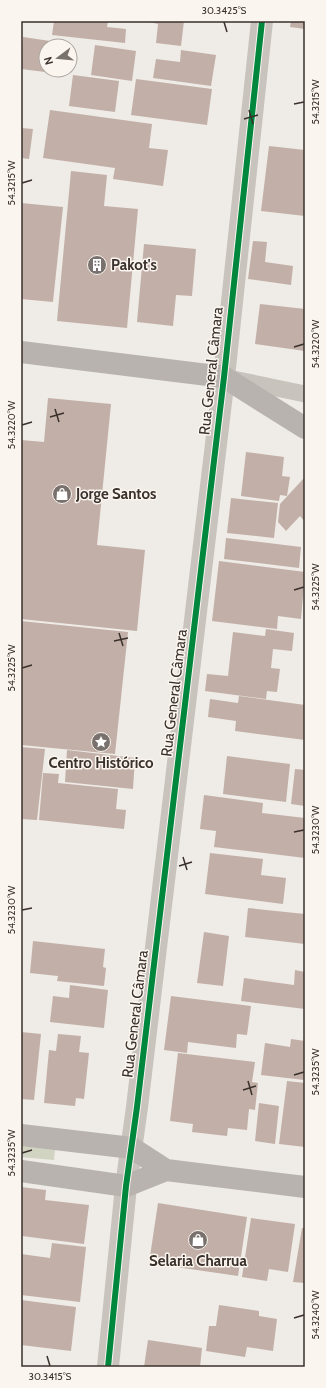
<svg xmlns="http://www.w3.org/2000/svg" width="326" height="1388" font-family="Cabin,sans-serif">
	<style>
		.green { fill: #d0d4c1 }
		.building { fill: #c2b0a8 }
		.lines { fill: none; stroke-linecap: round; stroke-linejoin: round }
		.service { stroke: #c9c3be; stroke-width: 17 }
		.minor { stroke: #c9c3be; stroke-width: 22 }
		.secondary { stroke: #b9b3af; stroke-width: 22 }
		.cycleway-casing { stroke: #faf5ef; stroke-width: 8 }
		.cycleway { stroke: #00873e; stroke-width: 6 }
		.ticks { fill: none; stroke: #3a302c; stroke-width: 1.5 }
		.labels { text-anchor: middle; stroke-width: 3; stroke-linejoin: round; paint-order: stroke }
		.poi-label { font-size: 15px; font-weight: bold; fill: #3a302c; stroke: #faf5ef; text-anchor: start }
		.street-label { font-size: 15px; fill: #3a302c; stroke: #faf5ef }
		.neatline { fill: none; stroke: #3a302c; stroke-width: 1.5 }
		.ticks-label { font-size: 10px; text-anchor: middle; fill: #3a302c }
	</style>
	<rect width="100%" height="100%" fill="#efebe6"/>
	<path class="green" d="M 21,1146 L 55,1150 L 54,1160 L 21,1157 Z"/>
	<path class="building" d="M 54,21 L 108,21 L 107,27 L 126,29 L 125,43 L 52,35 Z
		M 145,21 L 184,21 L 181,46 L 156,43 L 158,24 Z
		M 291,21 L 305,21 L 305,29 L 290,27 Z
		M 23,37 L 57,42 L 56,46 L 46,46 L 46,70 L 53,70 L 53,73 L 21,69 Z
		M 95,45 L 136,51 L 132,81 L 91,75 Z
		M 181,50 L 216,55 L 211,86 L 153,78 L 156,59 L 180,62 Z
		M 73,75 L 119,81 L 115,112 L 69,106 Z
		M 136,79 L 212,89 L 207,125 L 131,115 Z
		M 50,110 L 152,124 L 149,148 L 168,150 L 163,186 L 113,179 L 115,168 L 43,158 Z
		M 21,128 L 33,129 L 29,159 L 21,158 Z
		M 269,146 L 305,150 L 305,216 L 261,211 Z
		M 71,171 L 107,175 L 104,206 L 138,209 L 127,328 L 57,321 Z
		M 21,203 L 63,207 L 53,302 L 21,299 Z
		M 253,241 L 267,242 L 265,262 L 293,266 L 291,285 L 248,279 Z
		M 144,244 L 196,249 L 192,296 L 176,295 L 173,326 L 137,322 Z
		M 260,304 L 305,309 L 305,351 L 255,344 Z
		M 48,398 L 111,404 L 97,545 L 145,550 L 137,631 L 21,619 L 21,440 L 44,442 Z
		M 246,452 L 284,457 L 282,476 L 290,477 L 287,496 L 280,495 L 279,501 L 241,496 Z
		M 305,477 L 305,522 L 300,516 L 286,531 L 278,522 L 280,504 Z
		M 231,498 L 278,503 L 274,538 L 227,533 Z
		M 226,538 L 301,547 L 299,568 L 224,559 Z
		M 219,561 L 305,572 L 301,619 L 278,616 L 277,629 L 212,621 Z
		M 21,621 L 128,632 L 115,754 L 21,745 Z
		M 266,629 L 294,633 L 292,651 L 273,649 L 271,668 L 280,669 L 277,692 L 267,691 L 266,699 L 205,691 L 207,674 L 228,676 L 233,632 L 265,636 Z
		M 239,696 L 305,705 L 305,740 L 235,731 L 236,721 L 208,717 L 210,699 L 238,703 Z
		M 21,747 L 45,749 L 37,820 L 21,819 Z
		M 67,750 L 135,758 L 133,789 L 65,782 Z
		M 227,756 L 290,764 L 286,802 L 223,794 Z
		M 295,769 L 305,770 L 305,806 L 291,804 Z
		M 43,773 L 59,774 L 58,783 L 118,789 L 116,809 L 126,810 L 124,829 L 39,820 Z
		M 204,795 L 263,803 L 262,813 L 305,818 L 305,858 L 214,847 L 216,831 L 200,829 Z
		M 210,853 L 263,859 L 261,875 L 286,878 L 283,904 L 205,894 Z
		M 248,908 L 305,914 L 305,944 L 245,937 Z
		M 204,932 L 229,936 L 223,986 L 197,983 Z
		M 33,941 L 105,949 L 103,967 L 106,968 L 104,986 L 57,981 L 58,976 L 30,973 Z
		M 295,970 L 305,972 L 305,1009 L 241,1001 L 244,978 L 294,985 Z
		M 70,985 L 108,990 L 104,1028 L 50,1022 L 53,996 L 69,998 Z
		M 171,996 L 251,1006 L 247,1035 L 237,1034 L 236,1048 L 188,1042 L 187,1053 L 164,1050 Z
		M 21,1032 L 41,1034 L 34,1100 L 21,1099 Z
		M 58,1034 L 81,1036 L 79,1052 L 89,1053 L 84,1099 L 76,1098 L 75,1106 L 44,1103 L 49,1050 L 56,1051 Z
		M 291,1039 L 305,1041 L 304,1080 L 261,1075 L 265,1043 L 290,1047 Z
		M 178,1053 L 255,1062 L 252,1082 L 258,1083 L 255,1110 L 249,1109 L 247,1130 L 228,1128 L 227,1136 L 192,1132 L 193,1124 L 170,1121 Z
		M 287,1081 L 305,1083 L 305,1147 L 279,1144 Z
		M 259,1103 L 279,1106 L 275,1144 L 255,1141 Z
		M 21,1187 L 46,1190 L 45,1200 L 89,1205 L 84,1244 L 22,1236 Z
		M 158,1203 L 247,1217 L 238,1276 L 149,1263 Z
		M 251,1218 L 295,1224 L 288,1272 L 269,1269 L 267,1281 L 242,1277 Z
		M 302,1228 L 305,1228 L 305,1283 L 293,1282 Z
		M 52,1243 L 86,1247 L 80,1302 L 21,1295 L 21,1254 L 50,1258 Z
		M 21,1300 L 76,1307 L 71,1351 L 21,1345 Z
		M 219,1305 L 259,1311 L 259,1316 L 277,1319 L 273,1351 L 247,1347 L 245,1357 L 206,1351 L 209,1326 L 216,1326 Z
		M 148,1340 L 202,1348 L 200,1367 L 144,1367 Z"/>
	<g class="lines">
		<path class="service" d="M 233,379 L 305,394"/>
		<path class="minor" d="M 108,1367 L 126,1186 L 137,1107 L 224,377 L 262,21"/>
		<path class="secondary" d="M 21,352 L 224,377 L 305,428
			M 21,1135 L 132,1148 L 166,1170 L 305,1187
			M 21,1171 L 126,1186 L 166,1170"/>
		<g class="cycleway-casing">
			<path id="cycleway" d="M 108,1367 L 126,1186 L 137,1107 L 224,377 L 262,21"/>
		</g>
		<use href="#cycleway" class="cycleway"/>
	</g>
	<path class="ticks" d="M 224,22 L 227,32M 294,104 L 304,102M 249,110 L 253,124M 244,119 L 258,115M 22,183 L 32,180M 294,347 L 304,344M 55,409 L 59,422M 50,417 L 64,413M 22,425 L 32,422M 294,590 L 304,587M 119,633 L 123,646M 114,641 L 128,638M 22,668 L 32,665M 294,832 L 304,830M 183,857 L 187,870M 179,866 L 192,862M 22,910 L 32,908M 294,1075 L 304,1072M 248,1081 L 252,1095M 243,1090 L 256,1086M 22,1153 L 32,1150M 294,1318 L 304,1315M 47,1356 L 50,1366"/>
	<defs>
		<g id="building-disc" transform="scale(1)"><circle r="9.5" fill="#79716d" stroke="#faf5ef"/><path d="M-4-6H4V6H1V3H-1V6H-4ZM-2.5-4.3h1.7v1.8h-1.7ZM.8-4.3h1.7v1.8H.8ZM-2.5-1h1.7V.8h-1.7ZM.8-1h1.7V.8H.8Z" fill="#fff"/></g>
		<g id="shop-disc" transform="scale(1)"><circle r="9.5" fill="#79716d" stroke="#faf5ef"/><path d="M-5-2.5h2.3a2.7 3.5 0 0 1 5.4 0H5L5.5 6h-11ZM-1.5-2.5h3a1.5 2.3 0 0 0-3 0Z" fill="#fff"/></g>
		<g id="sight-disc" transform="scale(1)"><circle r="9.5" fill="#79716d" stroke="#faf5ef"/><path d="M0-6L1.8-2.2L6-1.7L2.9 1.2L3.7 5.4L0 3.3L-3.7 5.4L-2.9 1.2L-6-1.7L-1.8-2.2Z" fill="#fff"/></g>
	</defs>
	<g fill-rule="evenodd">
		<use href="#building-disc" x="97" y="265"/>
		<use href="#shop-disc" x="62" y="494"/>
		<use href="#sight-disc" x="101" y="742"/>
		<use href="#shop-disc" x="198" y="1240"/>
	</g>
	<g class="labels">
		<g class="poi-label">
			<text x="111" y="270">Pakot's</text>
			<text x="76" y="499">Jorge Santos</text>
			<text x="101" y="768" text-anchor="middle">Centro Histórico</text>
			<text x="198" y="1266" text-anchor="middle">Selaria Charrua</text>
		</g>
		<g class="street-label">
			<text transform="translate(211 371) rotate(-84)" y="5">Rua General Câmara</text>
			<text transform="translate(174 693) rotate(-83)" y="5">Rua General Câmara</text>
			<text transform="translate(135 1014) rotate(-83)" y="5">Rua General Câmara</text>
		</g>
	</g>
	<rect width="326" height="1388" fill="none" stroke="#faf5ef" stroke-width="44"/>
	<g transform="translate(58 58) rotate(254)"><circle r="19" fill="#faf5ef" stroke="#ada6a1"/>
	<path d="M0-3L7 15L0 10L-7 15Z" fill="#79716d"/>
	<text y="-6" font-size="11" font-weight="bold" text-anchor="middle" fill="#3a302c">N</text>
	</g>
	<rect x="22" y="22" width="282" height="1344" class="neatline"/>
	<g class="ticks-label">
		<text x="224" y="14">30.3425°S</text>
		<text transform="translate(315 102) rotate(-90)" y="4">54.3215°W</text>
		<text transform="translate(11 183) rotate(-90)" y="4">54.3215°W</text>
		<text transform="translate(315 344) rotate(-90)" y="4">54.3220°W</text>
		<text transform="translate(11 425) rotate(-90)" y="4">54.3220°W</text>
		<text transform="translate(315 587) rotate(-90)" y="4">54.3225°W</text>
		<text transform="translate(11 668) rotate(-90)" y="4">54.3225°W</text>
		<text transform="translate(315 830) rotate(-90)" y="4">54.3230°W</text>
		<text transform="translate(11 910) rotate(-90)" y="4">54.3230°W</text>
		<text transform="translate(315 1072) rotate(-90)" y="4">54.3235°W</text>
		<text transform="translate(11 1153) rotate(-90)" y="4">54.3235°W</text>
		<text transform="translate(315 1315) rotate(-90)" y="4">54.3240°W</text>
		<text x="50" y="1380">30.3415°S</text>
	</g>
</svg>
